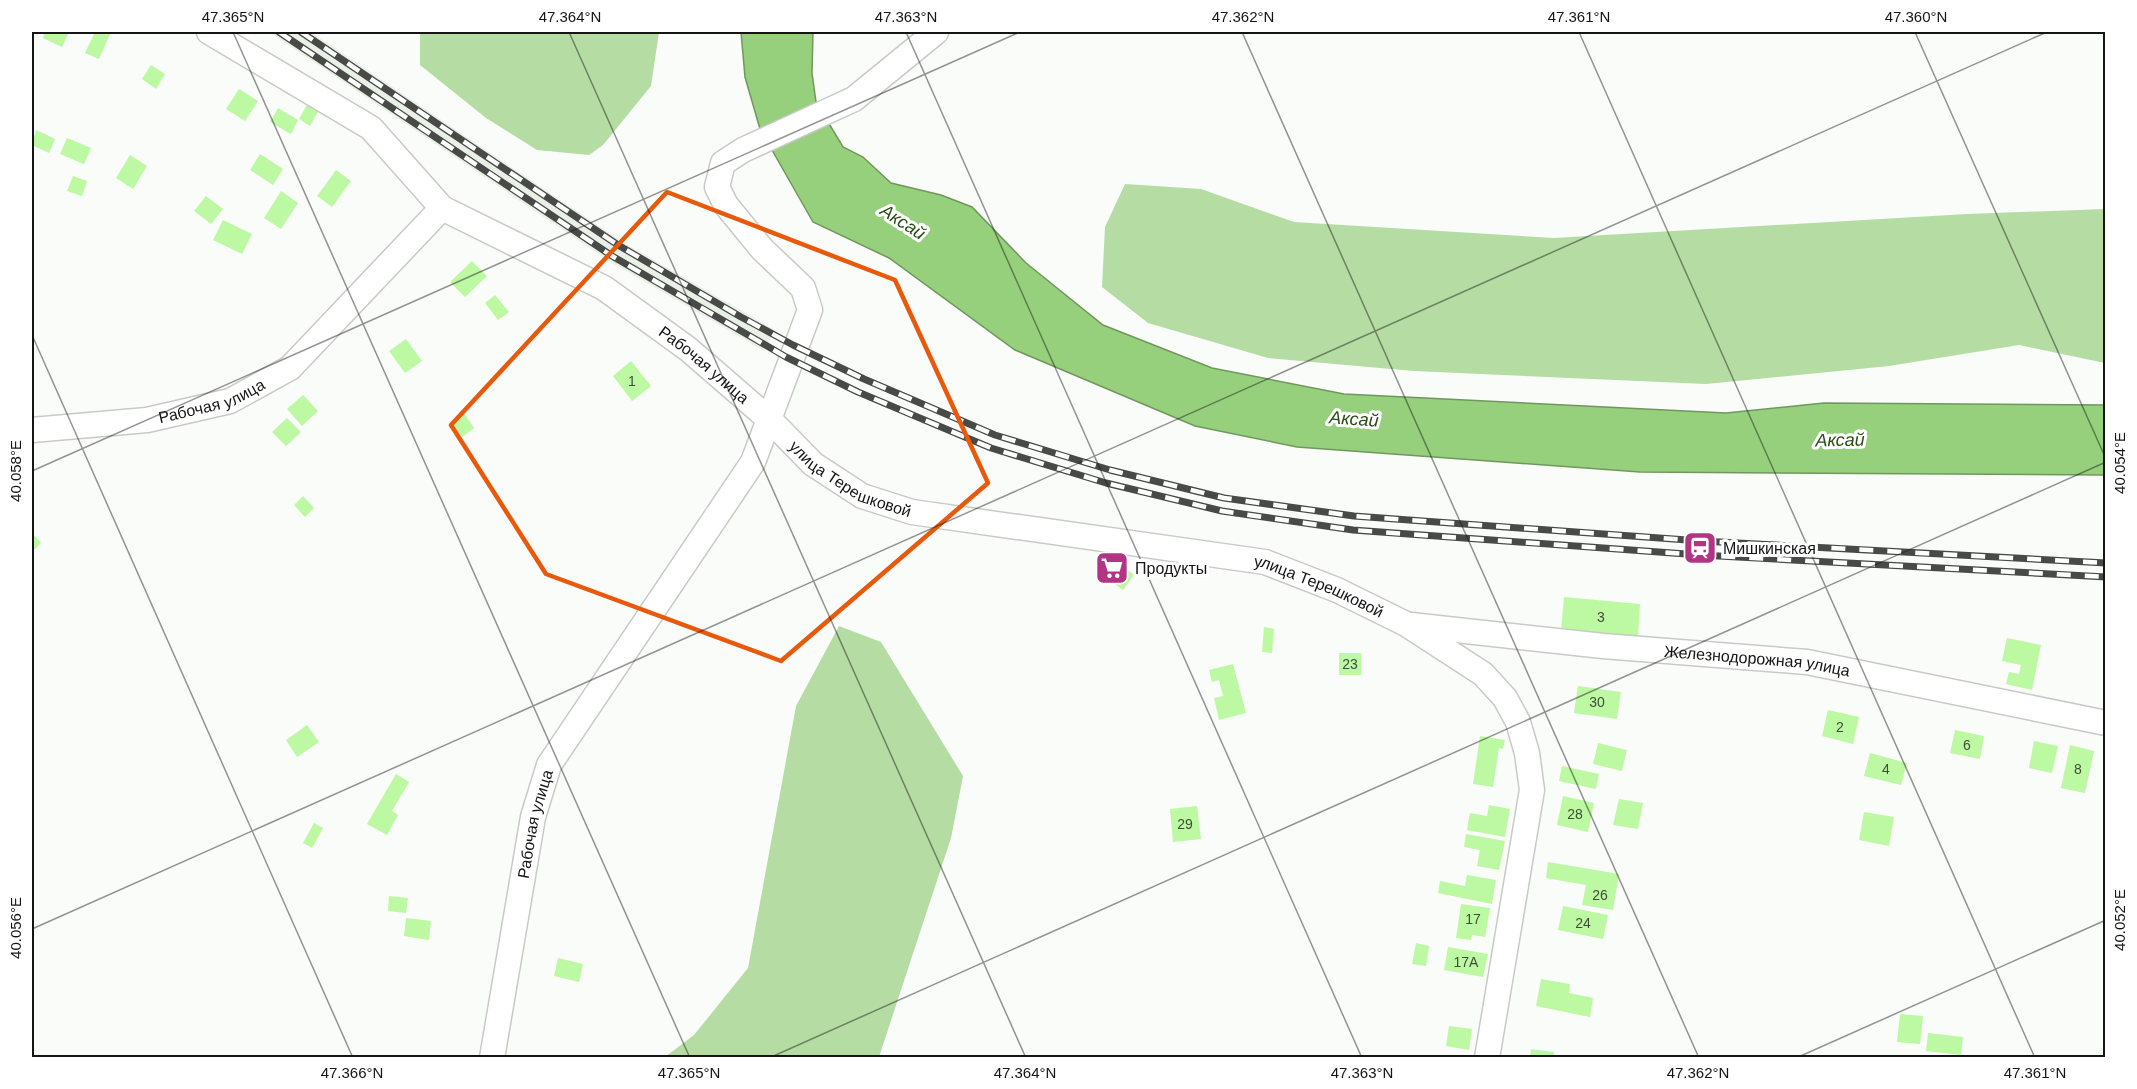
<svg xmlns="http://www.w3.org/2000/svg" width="2137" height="1089" font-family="Helvetica,sans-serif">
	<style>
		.built { fill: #e9f0e6 }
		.green { fill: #b5dda3 }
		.water { fill: #97d07c; stroke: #70985d; stroke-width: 1.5 }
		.building { fill: #bdf8a2 }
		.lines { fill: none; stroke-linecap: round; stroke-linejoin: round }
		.minor-casing { stroke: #c8cac7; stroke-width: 27 }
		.minor { stroke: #fff; stroke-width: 24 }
		.rail-casing { stroke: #484a48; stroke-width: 7 }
		.rail { stroke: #fff; stroke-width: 4.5; stroke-dasharray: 14; stroke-linecap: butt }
		.marked { fill: none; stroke: #e8590c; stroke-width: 4.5; stroke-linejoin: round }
		.ticks { fill: none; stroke: #141514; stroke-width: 1.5; stroke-opacity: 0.45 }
		.labels { text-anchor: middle; stroke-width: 6; stroke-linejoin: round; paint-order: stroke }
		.number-label { font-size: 14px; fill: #3e4e38 }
		.street-label { font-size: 16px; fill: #141514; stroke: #fff }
		.poi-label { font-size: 16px; fill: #141514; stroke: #fff; text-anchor: start }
		.water-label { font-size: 18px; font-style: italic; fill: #294d15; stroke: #fff }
		.neatline { fill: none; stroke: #141514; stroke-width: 2 }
		.ticks-label { font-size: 15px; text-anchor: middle; fill: #141514 }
	</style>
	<rect width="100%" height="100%" fill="#f9fcf8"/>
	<path class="built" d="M 269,32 L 311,32 L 621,241 L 775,330 L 764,351 L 609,261 Z"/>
	<path class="green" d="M 420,32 L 659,32 L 651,86 L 603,145 L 589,155 L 537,150 L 486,118 L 420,65 Z
		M 1125,184 L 1201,189 L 1294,222 L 1554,238 L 1967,214 L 2105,209 L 2105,363 L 2019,345 L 1889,366 L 1706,384 L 1414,371 L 1268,358 L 1148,323 L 1102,287 L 1105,227 Z
		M 839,626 L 881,642 L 963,776 L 951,838 L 879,1057 L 665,1057 L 694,1035 L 748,968 L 796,706 Z"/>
	<path class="water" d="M 741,32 L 813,32 L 812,73 L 816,102 L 843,147 L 863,157 L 891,183 L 941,195 L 972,207 L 1026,263 L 1103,325 L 1212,368 L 1344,394 L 1726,413 L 1824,403 L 2105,405 L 2105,475 L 1640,472 L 1297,447 L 1195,426 L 1015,350 L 889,258 L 813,222 L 760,129 L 745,77 Z"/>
	<path class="building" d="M 45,32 L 69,32 L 62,47 L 43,38 Z
		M 95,32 L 111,32 L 99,59 L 85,53 Z
		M 151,65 L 165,74 L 156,89 L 142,79 Z
		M 239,89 L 258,101 L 245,121 L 226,109 Z
		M 308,103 L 319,110 L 310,126 L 299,119 Z
		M 278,108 L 298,120 L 291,134 L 270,122 Z
		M 36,130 L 55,139 L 49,153 L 32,145 Z
		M 67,138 L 91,148 L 84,164 L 60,154 Z
		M 260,154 L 283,169 L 273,185 L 250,170 Z
		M 130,155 L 147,166 L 133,189 L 116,178 Z
		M 336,170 L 351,181 L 332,207 L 317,196 Z
		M 73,176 L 87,181 L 82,196 L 67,191 Z
		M 281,191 L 298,203 L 281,229 L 264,218 Z
		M 206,196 L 223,209 L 211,224 L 194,211 Z
		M 223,220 L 252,234 L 242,254 L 213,240 Z
		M 472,261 L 487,276 L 465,297 L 450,282 Z
		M 495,295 L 509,312 L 498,320 L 485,303 Z
		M 406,339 L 422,361 L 405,373 L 389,351 Z
		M 631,361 L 651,386 L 632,401 L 613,376 Z
		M 303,395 L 318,411 L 302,426 L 287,409 Z
		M 464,413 L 474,428 L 462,437 L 451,422 Z
		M 287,418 L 301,432 L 286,446 L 272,432 Z
		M 303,496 L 314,508 L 305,517 L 294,505 Z
		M 32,533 L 41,543 L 32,552 Z
		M 1117,562 L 1134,575 L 1123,590 L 1105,577 Z
		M 1564,597 L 1640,604 L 1638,636 L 1561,630 Z
		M 1264,627 L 1274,629 L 1272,653 L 1262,652 Z
		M 2007,638 L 2041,645 L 2032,690 L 2006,684 L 2009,672 L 2019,674 L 2021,665 L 2002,661 Z
		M 1339,653 L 1361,653 L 1361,675 L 1339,675 Z
		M 1233,664 L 1246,713 L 1219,720 L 1214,698 L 1223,696 L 1219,680 L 1212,682 L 1209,670 Z
		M 1578,686 L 1621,692 L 1617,719 L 1574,713 Z
		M 1828,710 L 1859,717 L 1853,744 L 1822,736 Z
		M 307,725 L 319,742 L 297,757 L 286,740 Z
		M 1955,730 L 1984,736 L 1980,759 L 1950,753 Z
		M 1480,736 L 1505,740 L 1503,749 L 1499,748 L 1493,787 L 1473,784 Z
		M 2034,741 L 2058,746 L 2052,773 L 2029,768 Z
		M 1598,743 L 1627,750 L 1622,771 L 1593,764 Z
		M 2070,745 L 2094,751 L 2085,793 L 2061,788 Z
		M 1870,753 L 1907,763 L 1901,785 L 1864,776 Z
		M 1562,766 L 1599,774 L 1596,789 L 1559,781 Z
		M 396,774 L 409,782 L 392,811 L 398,815 L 387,835 L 367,824 Z
		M 1563,796 L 1594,803 L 1588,832 L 1557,825 Z
		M 1619,799 L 1643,803 L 1638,829 L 1613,825 Z
		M 1489,805 L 1510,809 L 1505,837 L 1467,830 L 1470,813 L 1487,816 Z
		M 1197,806 L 1201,839 L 1173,842 L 1170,809 Z
		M 1864,812 L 1894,817 L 1889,846 L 1859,840 Z
		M 314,823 L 323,828 L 312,848 L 303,843 Z
		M 1466,834 L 1505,841 L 1499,870 L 1477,866 L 1480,850 L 1464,847 Z
		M 1548,862 L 1619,874 L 1613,910 L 1582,905 L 1586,885 L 1546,878 Z
		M 1467,875 L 1496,880 L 1492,904 L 1438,893 L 1440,881 L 1465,886 Z
		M 389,896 L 408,898 L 406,913 L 388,911 Z
		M 1461,904 L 1490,908 L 1485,937 L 1472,935 L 1471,940 L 1456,938 Z
		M 1563,906 L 1608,915 L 1603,939 L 1558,930 Z
		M 406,918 L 431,921 L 429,940 L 404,936 Z
		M 1416,943 L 1429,946 L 1426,966 L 1412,964 Z
		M 1448,947 L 1488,954 L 1483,977 L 1444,970 Z
		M 558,958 L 583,964 L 579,982 L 554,976 Z
		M 1541,979 L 1570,984 L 1569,993 L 1593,998 L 1590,1017 L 1536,1006 Z
		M 1900,1014 L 1923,1016 L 1920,1044 L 1897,1042 Z
		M 1449,1026 L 1472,1029 L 1469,1050 L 1446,1046 Z
		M 1928,1033 L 1963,1037 L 1961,1055 L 1926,1051 Z
		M 1531,1049 L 1554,1052 L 1553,1058 L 1530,1058 Z"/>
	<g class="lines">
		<g class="minor-casing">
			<g id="minor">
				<path id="s1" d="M 209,32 L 371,128 L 442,208 L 604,288 L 688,349 L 770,420 L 813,464 L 862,496 L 912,512 L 1265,562 L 1337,590 L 1406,624 L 1483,674 L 1505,698 L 1518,722 L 1527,753 L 1532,790 L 1487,1058"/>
				<path id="s2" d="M 32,430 L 147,420 L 230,401 L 290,368 L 442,208"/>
				<path id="s3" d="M 1411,625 L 1603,646 L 1807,662 L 2106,723"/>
				<path id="s4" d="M 492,1058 L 533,817 L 549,765 L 753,462 L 810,310 L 803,288 L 762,249 L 726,205 L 717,187 L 723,163 L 743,150 L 854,99 L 936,32"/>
			</g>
		</g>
		<use href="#minor" class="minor"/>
		<g class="rail-casing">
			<path id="rail" d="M 279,32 L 612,256 L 786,357 L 858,392 L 991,448 L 1106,483 L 1222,511 L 1353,530 L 1700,555 L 2106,577
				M 301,32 L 618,245 L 741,317 L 793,345 L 864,379 L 995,435 L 1110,470 L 1224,498 L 1354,516 L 1701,541 L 2106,563"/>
		</g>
		<use href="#rail" class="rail"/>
	</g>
	<path class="marked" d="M 667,192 L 895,280 L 988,483 L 781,661 L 546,574 L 451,425 Z"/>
	<path class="ticks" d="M 233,32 L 690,1058M 569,32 L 1026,1058M 906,32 L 1362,1058M 1242,32 L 1699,1058M 1579,32 L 2035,1058M 1915,32 L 2106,459M 32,335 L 353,1058M 32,471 L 1020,32M 32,929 L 2047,32M 769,1058 L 2106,462M 1796,1058 L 2106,920"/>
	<defs>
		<g id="station-square" transform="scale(1.725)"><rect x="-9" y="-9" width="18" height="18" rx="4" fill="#b23584" stroke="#fff"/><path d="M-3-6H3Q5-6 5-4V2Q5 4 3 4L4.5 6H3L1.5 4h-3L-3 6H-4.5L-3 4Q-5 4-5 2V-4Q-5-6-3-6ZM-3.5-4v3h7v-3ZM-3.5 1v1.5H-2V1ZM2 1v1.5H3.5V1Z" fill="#fff"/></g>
		<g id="supermarket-square" transform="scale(1.725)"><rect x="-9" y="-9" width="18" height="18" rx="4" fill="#b23584" stroke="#fff"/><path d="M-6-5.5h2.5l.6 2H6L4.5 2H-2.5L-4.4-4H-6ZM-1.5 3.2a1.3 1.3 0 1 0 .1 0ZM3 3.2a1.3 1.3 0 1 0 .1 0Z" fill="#fff"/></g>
	</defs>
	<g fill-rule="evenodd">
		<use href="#station-square" x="1700" y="548"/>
		<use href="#supermarket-square" x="1112" y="568"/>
	</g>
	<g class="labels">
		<g class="number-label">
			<text x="632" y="386">1</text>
			<text x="1601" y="622">3</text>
			<text x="1350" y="669">23</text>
			<text x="1597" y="707">30</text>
			<text x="1840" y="732">2</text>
			<text x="1967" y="750">6</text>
			<text x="1886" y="774">4</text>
			<text x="2078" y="774">8</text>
			<text x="1575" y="819">28</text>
			<text x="1185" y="829">29</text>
			<text x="1600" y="900">26</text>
			<text x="1473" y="924">17</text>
			<text x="1583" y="928">24</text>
			<text x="1466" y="967">17А</text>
		</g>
		<g class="street-label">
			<text dy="6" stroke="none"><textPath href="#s1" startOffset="602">Рабочая улица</textPath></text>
			<text dy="6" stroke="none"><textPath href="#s2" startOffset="183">Рабочая улица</textPath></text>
			<text dy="6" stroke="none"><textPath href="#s1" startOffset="790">улица Терешковой</textPath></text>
			<text dy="6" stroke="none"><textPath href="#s1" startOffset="1276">улица Терешковой</textPath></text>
			<text dy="6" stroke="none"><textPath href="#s3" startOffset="348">Железнодорожная улица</textPath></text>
			<text dy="6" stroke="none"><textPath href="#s4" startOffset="238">Рабочая улица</textPath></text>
		</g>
		<g class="poi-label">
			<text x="1723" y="554">Мишкинская</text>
			<text x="1135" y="574">Продукты</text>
		</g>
		<g class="water-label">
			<text transform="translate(903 222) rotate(33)" y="6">Аксай</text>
			<text transform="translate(1354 419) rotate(4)" y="6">Аксай</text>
			<text transform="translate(1840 440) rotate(-1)" y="6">Аксай</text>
		</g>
	</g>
	<rect width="2137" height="1089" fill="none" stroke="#ffffff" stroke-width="66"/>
	<rect x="33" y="33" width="2071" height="1023" class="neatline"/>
	<g class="ticks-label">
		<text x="233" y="22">47.365°N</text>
		<text x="570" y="22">47.364°N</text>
		<text x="906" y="22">47.363°N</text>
		<text x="1243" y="22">47.362°N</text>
		<text x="1579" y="22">47.361°N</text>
		<text x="1916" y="22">47.360°N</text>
		<text transform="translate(2120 463) rotate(-90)" y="5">40.054°E</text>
		<text transform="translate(16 471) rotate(-90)" y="5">40.058°E</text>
		<text transform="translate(2120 920) rotate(-90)" y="5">40.052°E</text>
		<text transform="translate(16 928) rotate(-90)" y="5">40.056°E</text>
		<text x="352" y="1078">47.366°N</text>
		<text x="689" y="1078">47.365°N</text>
		<text x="1025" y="1078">47.364°N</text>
		<text x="1362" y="1078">47.363°N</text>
		<text x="1698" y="1078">47.362°N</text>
		<text x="2035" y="1078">47.361°N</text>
	</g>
</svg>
